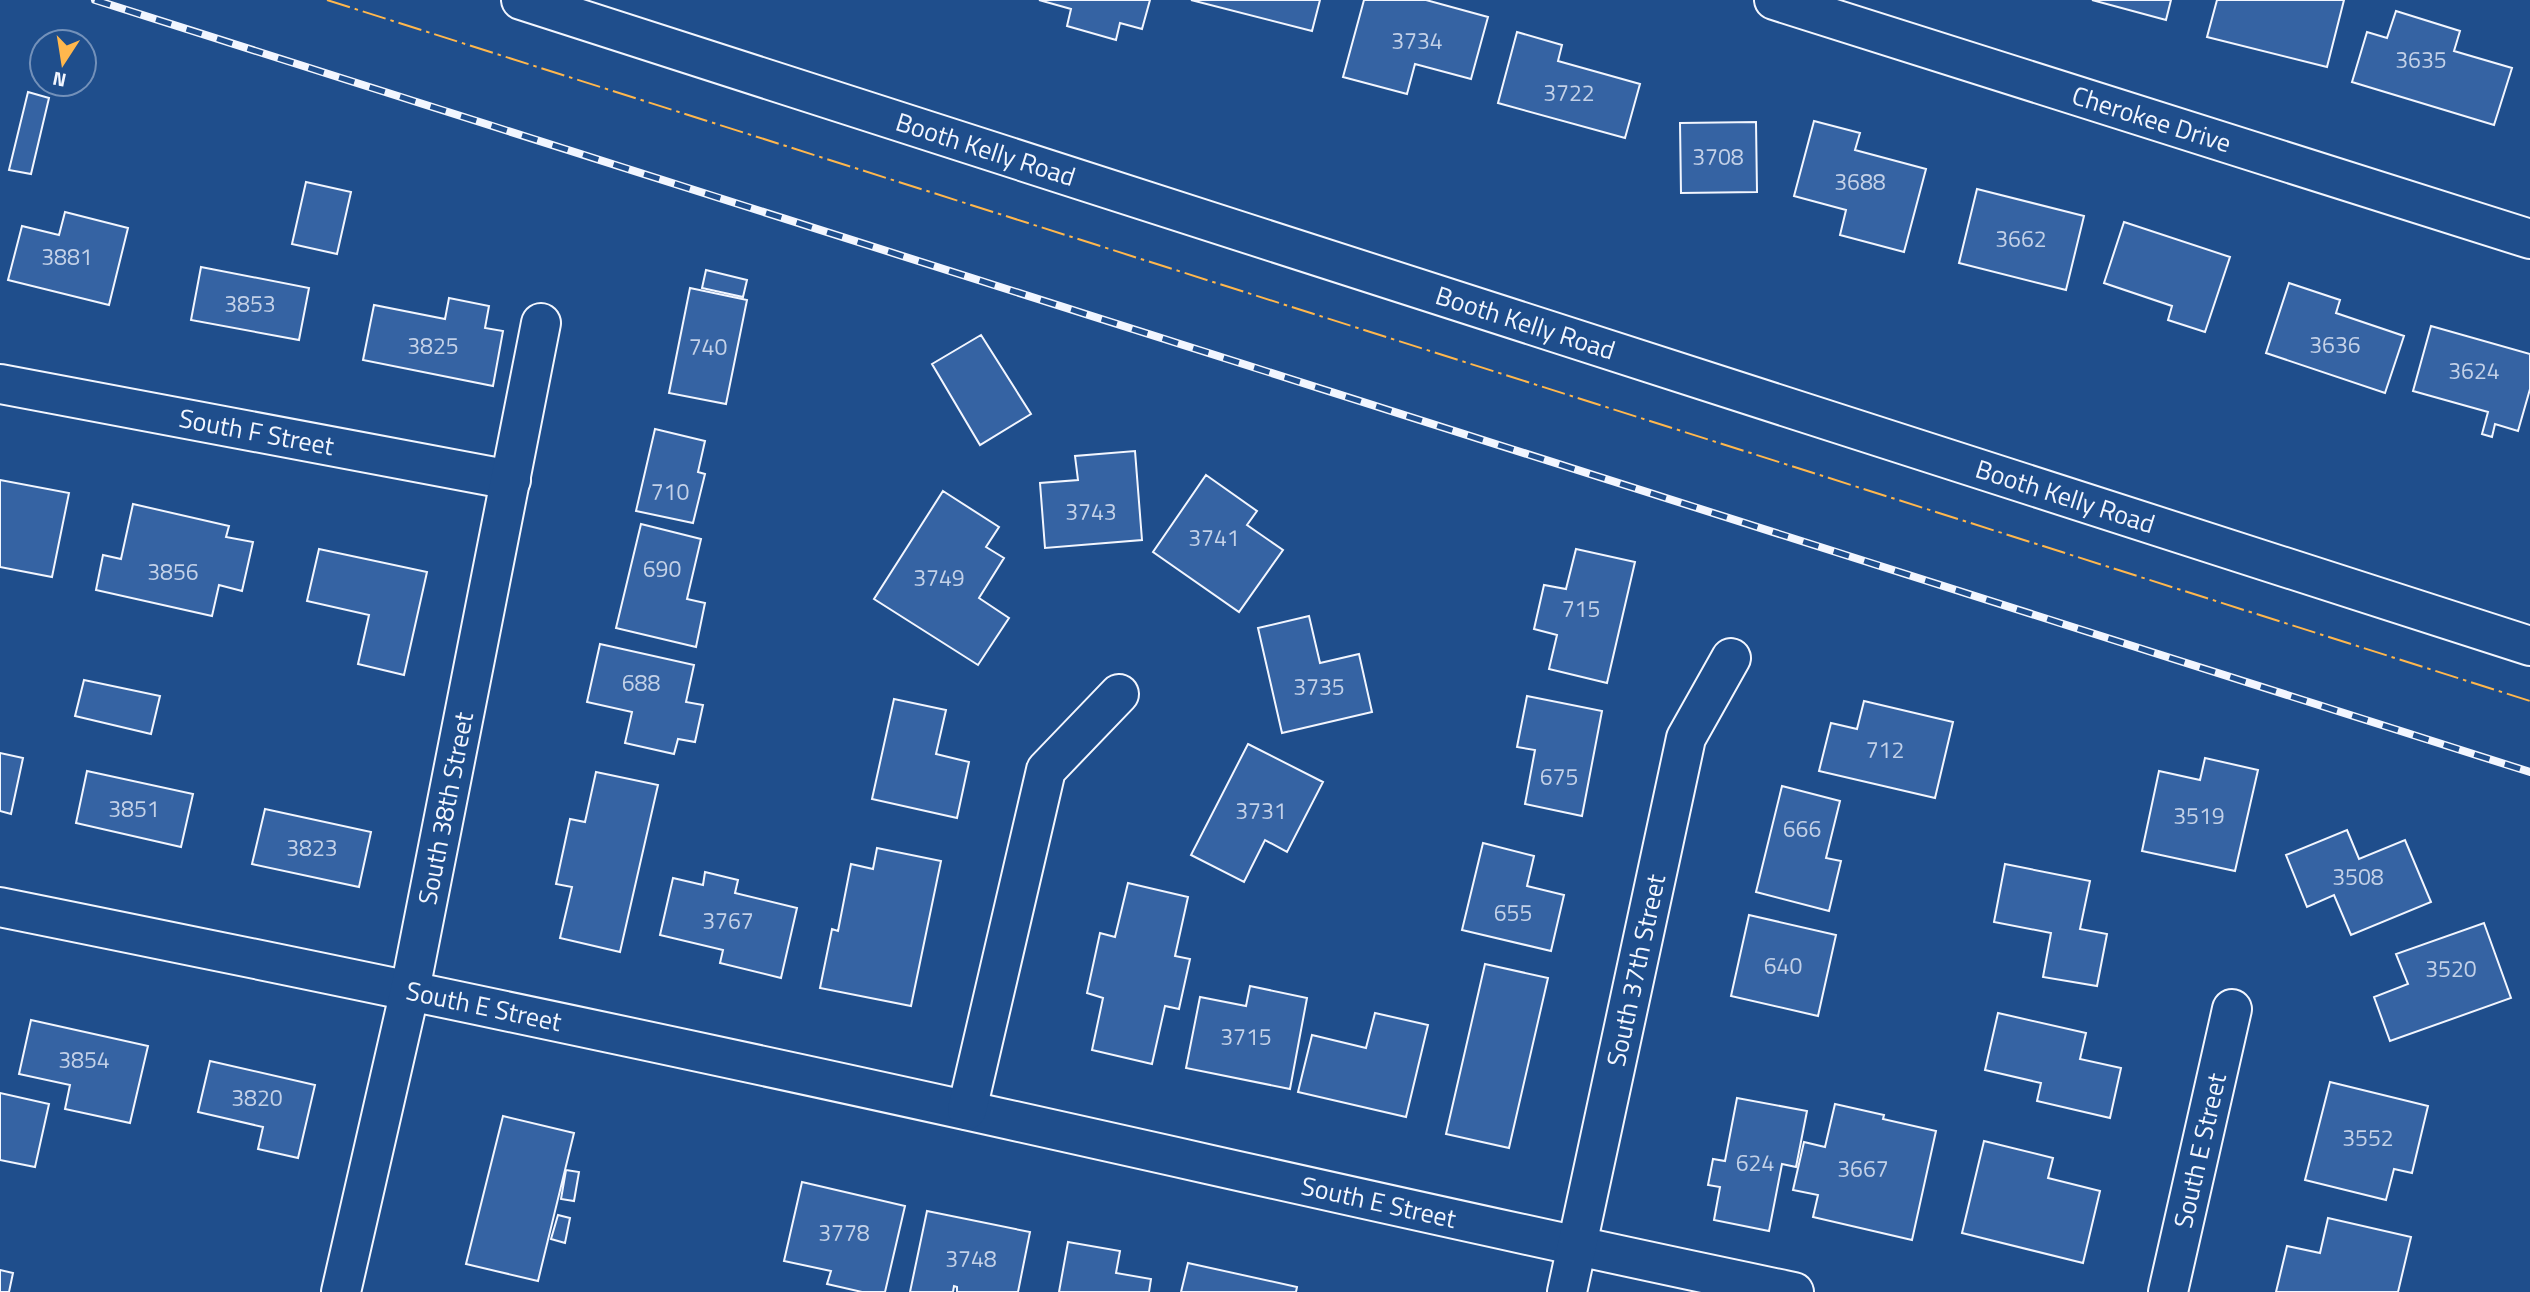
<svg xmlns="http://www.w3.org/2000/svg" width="2530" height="1292" font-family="'Titillium Web',sans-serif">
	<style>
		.building { fill: #3563a3; stroke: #f2f6ff; stroke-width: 2 }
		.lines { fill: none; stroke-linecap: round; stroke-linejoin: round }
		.minor-casing { stroke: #f2f6ff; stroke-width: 42 }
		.minor { stroke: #1f4e8c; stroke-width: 38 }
		.rail-casing { stroke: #f2f6ff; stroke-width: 8 }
		.rail { stroke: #1f4e8c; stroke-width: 5; stroke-dasharray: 16; stroke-linecap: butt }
		.power { stroke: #ffb74d; stroke-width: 2; stroke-dasharray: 24 5 3.5 5; stroke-linecap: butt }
		.labels { text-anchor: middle; stroke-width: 5; stroke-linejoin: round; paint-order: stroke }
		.number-label { font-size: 23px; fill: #c3d1e8 }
		.street-label { font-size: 26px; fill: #f2f6ff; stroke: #1f4e8c }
	</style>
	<rect width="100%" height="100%" fill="#1f4e8c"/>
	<path class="building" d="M 1039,0 L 1150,0 L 1142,29 L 1120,23 L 1116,40 L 1067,26 L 1071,9 Z
		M 1191,0 L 1320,0 L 1312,31 Z
		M 1364,0 L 1426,0 L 1488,17 L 1471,79 L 1415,64 L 1407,94 L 1343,77 Z
		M 2092,0 L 2171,0 L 2166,20 Z
		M 2217,0 L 2344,0 L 2327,67 L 2207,37 Z
		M 2396,11 L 2460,31 L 2454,51 L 2512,68 L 2494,125 L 2352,82 L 2367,32 L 2387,38 Z
		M 1517,32 L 1562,45 L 1558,61 L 1640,84 L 1625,138 L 1498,103 Z
		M 28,92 L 49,98 L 31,174 L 9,170 Z
		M 1814,121 L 1860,133 L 1855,150 L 1926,169 L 1904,252 L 1840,235 L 1846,210 L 1794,196 Z
		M 1756,122 L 1757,192 L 1681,193 L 1680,123 Z
		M 306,182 L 351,192 L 337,254 L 292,244 Z
		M 1977,189 L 2084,216 L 2066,290 L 1959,263 Z
		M 65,212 L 128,228 L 109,305 L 8,280 L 22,226 L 59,235 Z
		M 2124,222 L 2230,257 L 2205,332 L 2168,320 L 2172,306 L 2104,283 Z
		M 201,267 L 309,288 L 299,340 L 191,320 Z
		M 706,270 L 747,280 L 743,297 L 702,288 Z
		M 2289,283 L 2340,300 L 2336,313 L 2404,336 L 2385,393 L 2266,353 Z
		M 690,288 L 747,300 L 726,404 L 669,393 Z
		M 449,298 L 489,306 L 485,328 L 503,331 L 493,386 L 363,360 L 374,305 L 445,319 Z
		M 2431,326 L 2530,354 L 2530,389 L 2518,431 L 2495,424 L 2492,437 L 2482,434 L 2488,412 L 2413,391 Z
		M 981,335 L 1031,414 L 980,445 L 932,364 Z
		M 655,429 L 705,441 L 698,472 L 705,474 L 693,523 L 636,511 Z
		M 1135,451 L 1142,540 L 1045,548 L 1040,483 L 1078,480 L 1075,456 Z
		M 1206,475 L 1257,511 L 1247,525 L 1283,550 L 1239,612 L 1153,552 Z
		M 0,480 L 69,493 L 52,577 L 0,567 Z
		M 943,491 L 999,527 L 986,547 L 1004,558 L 979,598 L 1009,618 L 978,665 L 874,599 Z
		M 133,504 L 229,526 L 226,537 L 253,542 L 242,591 L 219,585 L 212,616 L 96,590 L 103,555 L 121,559 Z
		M 641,524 L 701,539 L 687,599 L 705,603 L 696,647 L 616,628 Z
		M 319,549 L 427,572 L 404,675 L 358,664 L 369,615 L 307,601 Z
		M 1576,549 L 1635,562 L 1607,683 L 1549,669 L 1557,635 L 1534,629 L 1544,585 L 1566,589 Z
		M 1309,616 L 1320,663 L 1359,654 L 1372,712 L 1282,733 L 1258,628 Z
		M 600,644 L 694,665 L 686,702 L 703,705 L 695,742 L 678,739 L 674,754 L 625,743 L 632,712 L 587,702 Z
		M 84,680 L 160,696 L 151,734 L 75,716 Z
		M 1527,696 L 1602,711 L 1582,816 L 1525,804 L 1535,750 L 1517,747 Z
		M 894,699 L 946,710 L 936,754 L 969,762 L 957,818 L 872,799 Z
		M 1864,701 L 1953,722 L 1935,798 L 1819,771 L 1831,723 L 1857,729 Z
		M 1248,744 L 1323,782 L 1287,852 L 1265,840 L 1244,882 L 1191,855 Z
		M 0,753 L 23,758 L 11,814 L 0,811 Z
		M 2205,758 L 2258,770 L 2235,871 L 2142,851 L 2159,771 L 2200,780 Z
		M 87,771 L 193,794 L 181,847 L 76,823 Z
		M 596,772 L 658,785 L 620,952 L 560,938 L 572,887 L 556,884 L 570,819 L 585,822 Z
		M 1782,786 L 1840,801 L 1826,858 L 1841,861 L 1829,911 L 1756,892 Z
		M 265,809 L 371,832 L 359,887 L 252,864 Z
		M 2347,830 L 2359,859 L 2405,840 L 2431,902 L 2351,935 L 2334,895 L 2307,907 L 2286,855 Z
		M 1483,843 L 1534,856 L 1527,886 L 1564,895 L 1551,951 L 1462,930 Z
		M 877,848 L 941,861 L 911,1006 L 820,988 L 832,929 L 838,931 L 851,864 L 873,869 Z
		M 2005,864 L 2090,881 L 2080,929 L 2107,934 L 2097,986 L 2043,977 L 2051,933 L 1994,922 Z
		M 705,872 L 738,880 L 735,893 L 797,908 L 781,978 L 720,963 L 723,950 L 660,935 L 673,878 L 703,885 Z
		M 1128,883 L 1188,897 L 1175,956 L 1190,959 L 1179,1009 L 1165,1006 L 1152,1064 L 1092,1050 L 1103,998 L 1087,993 L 1100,933 L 1115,937 Z
		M 1749,915 L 1836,935 L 1818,1016 L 1731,996 Z
		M 2484,923 L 2511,998 L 2390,1041 L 2374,997 L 2408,984 L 2396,954 Z
		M 1485,964 L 1548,978 L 1509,1148 L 1446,1134 Z
		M 1250,986 L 1307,998 L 1290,1089 L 1186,1068 L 1200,997 L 1246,1006 Z
		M 1375,1013 L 1428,1025 L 1406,1117 L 1298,1092 L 1312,1035 L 1366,1048 Z
		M 1998,1013 L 2086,1033 L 2080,1059 L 2121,1068 L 2110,1118 L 2037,1101 L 2041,1083 L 1985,1070 Z
		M 31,1020 L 148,1046 L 130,1123 L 65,1109 L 70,1085 L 19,1074 Z
		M 210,1061 L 315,1085 L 298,1158 L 258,1149 L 263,1127 L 198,1112 Z
		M 2330,1082 L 2428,1106 L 2412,1173 L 2394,1169 L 2386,1200 L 2305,1180 Z
		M 0,1093 L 49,1104 L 35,1167 L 0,1160 Z
		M 1737,1098 L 1807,1111 L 1796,1167 L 1782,1164 L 1769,1231 L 1714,1220 L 1720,1187 L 1708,1185 L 1713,1159 L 1725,1161 Z
		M 1835,1104 L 1884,1115 L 1883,1119 L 1936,1131 L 1912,1240 L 1813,1217 L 1818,1195 L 1793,1190 L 1804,1142 L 1825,1147 Z
		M 503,1116 L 574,1133 L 538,1281 L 466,1264 Z
		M 1984,1141 L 2053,1158 L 2048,1178 L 2100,1191 L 2083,1263 L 1962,1233 Z
		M 566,1170 L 579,1172 L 574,1201 L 561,1199 Z
		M 802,1182 L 905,1206 L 885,1292 L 862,1292 L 827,1284 L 831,1271 L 784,1261 Z
		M 927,1211 L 1030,1232 L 1018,1292 L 957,1292 L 957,1287 L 954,1286 L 953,1292 L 910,1292 Z
		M 558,1215 L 570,1218 L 565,1243 L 551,1239 Z
		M 2328,1218 L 2411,1237 L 2398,1292 L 2276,1292 L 2287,1246 L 2320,1253 Z
		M 1068,1242 L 1120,1251 L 1116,1273 L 1151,1279 L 1149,1292 L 1059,1292 Z
		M 1188,1263 L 1297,1287 L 1296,1292 L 1181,1292 Z
		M 0,1270 L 13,1273 L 9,1292 L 0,1292 Z"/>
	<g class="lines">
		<g class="minor-casing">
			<g id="minor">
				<path id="s1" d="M 521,0 L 2530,646"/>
				<path id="s2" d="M 1774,0 L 2530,239"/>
				<path id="s3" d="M 0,384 L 511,480"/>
				<path id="s4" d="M 0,907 C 322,972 644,1039 965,1110 C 1241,1171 1517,1235 1794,1292"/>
				<path d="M 967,1110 L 1046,770 L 1119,694"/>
				<path id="s5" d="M 341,1292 L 410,990 L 541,323"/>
				<path id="s6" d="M 1567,1292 L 1686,738 L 1731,658"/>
				<path id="s7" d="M 2168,1292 L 2232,1009"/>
			</g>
		</g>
		<use href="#minor" class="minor"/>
		<g class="rail-casing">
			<path id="rail" d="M 95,0 L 2530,772"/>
		</g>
		<use href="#rail" class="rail"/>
		<path class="power" d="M 327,0 L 2530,701"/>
	</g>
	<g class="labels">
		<g class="number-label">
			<text x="1417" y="49">3734</text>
			<text x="2421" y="68">3635</text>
			<text x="1569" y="101">3722</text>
			<text x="1718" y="165">3708</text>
			<text x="1860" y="190">3688</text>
			<text x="2021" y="247">3662</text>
			<text x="67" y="265">3881</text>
			<text x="250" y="312">3853</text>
			<text x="2335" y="353">3636</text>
			<text x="433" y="354">3825</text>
			<text x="708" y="355">740</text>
			<text x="2474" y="379">3624</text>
			<text x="670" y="500">710</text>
			<text x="1091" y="520">3743</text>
			<text x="1214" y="546">3741</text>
			<text x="662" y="577">690</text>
			<text x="173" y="580">3856</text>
			<text x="939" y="586">3749</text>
			<text x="1581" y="617">715</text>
			<text x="641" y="691">688</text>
			<text x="1319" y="695">3735</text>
			<text x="1885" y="758">712</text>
			<text x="1559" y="785">675</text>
			<text x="134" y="817">3851</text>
			<text x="1261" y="819">3731</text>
			<text x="2199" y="824">3519</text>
			<text x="1802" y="837">666</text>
			<text x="312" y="856">3823</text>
			<text x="2358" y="885">3508</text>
			<text x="1513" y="921">655</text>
			<text x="728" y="929">3767</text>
			<text x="1783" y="974">640</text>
			<text x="2451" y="977">3520</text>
			<text x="1246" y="1045">3715</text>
			<text x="84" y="1068">3854</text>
			<text x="257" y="1106">3820</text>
			<text x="2368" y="1146">3552</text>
			<text x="1755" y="1171">624</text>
			<text x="1863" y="1177">3667</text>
			<text x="844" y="1241">3778</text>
			<text x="971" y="1267">3748</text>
		</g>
		<g class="street-label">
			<text dy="9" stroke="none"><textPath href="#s2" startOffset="396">Cherokee Drive</textPath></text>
			<text dy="9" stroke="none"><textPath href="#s1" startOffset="488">Booth Kelly Road</textPath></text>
			<text dy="9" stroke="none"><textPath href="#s1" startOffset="1055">Booth Kelly Road</textPath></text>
			<text dy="9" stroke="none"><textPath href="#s3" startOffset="261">South F Street</textPath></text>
			<text dy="9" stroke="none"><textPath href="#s1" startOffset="1622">Booth Kelly Road</textPath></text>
			<text dy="9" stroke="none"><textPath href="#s5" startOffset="495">South 38th Street</textPath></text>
			<text dy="9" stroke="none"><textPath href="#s6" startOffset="329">South 37th Street</textPath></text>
			<text dy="9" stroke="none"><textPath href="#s4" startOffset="494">South E Street</textPath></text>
			<text dy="9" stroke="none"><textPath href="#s7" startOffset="145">South E Street</textPath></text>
			<text dy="9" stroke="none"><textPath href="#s4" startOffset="1410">South E Street</textPath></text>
		</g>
	</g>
	<g transform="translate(63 63) rotate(192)"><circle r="33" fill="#1f4e8c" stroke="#7391ba" stroke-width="2"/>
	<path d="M0-5L12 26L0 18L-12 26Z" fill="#ffb74d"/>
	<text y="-10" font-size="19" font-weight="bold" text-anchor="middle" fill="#f2f6ff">N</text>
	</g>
</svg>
